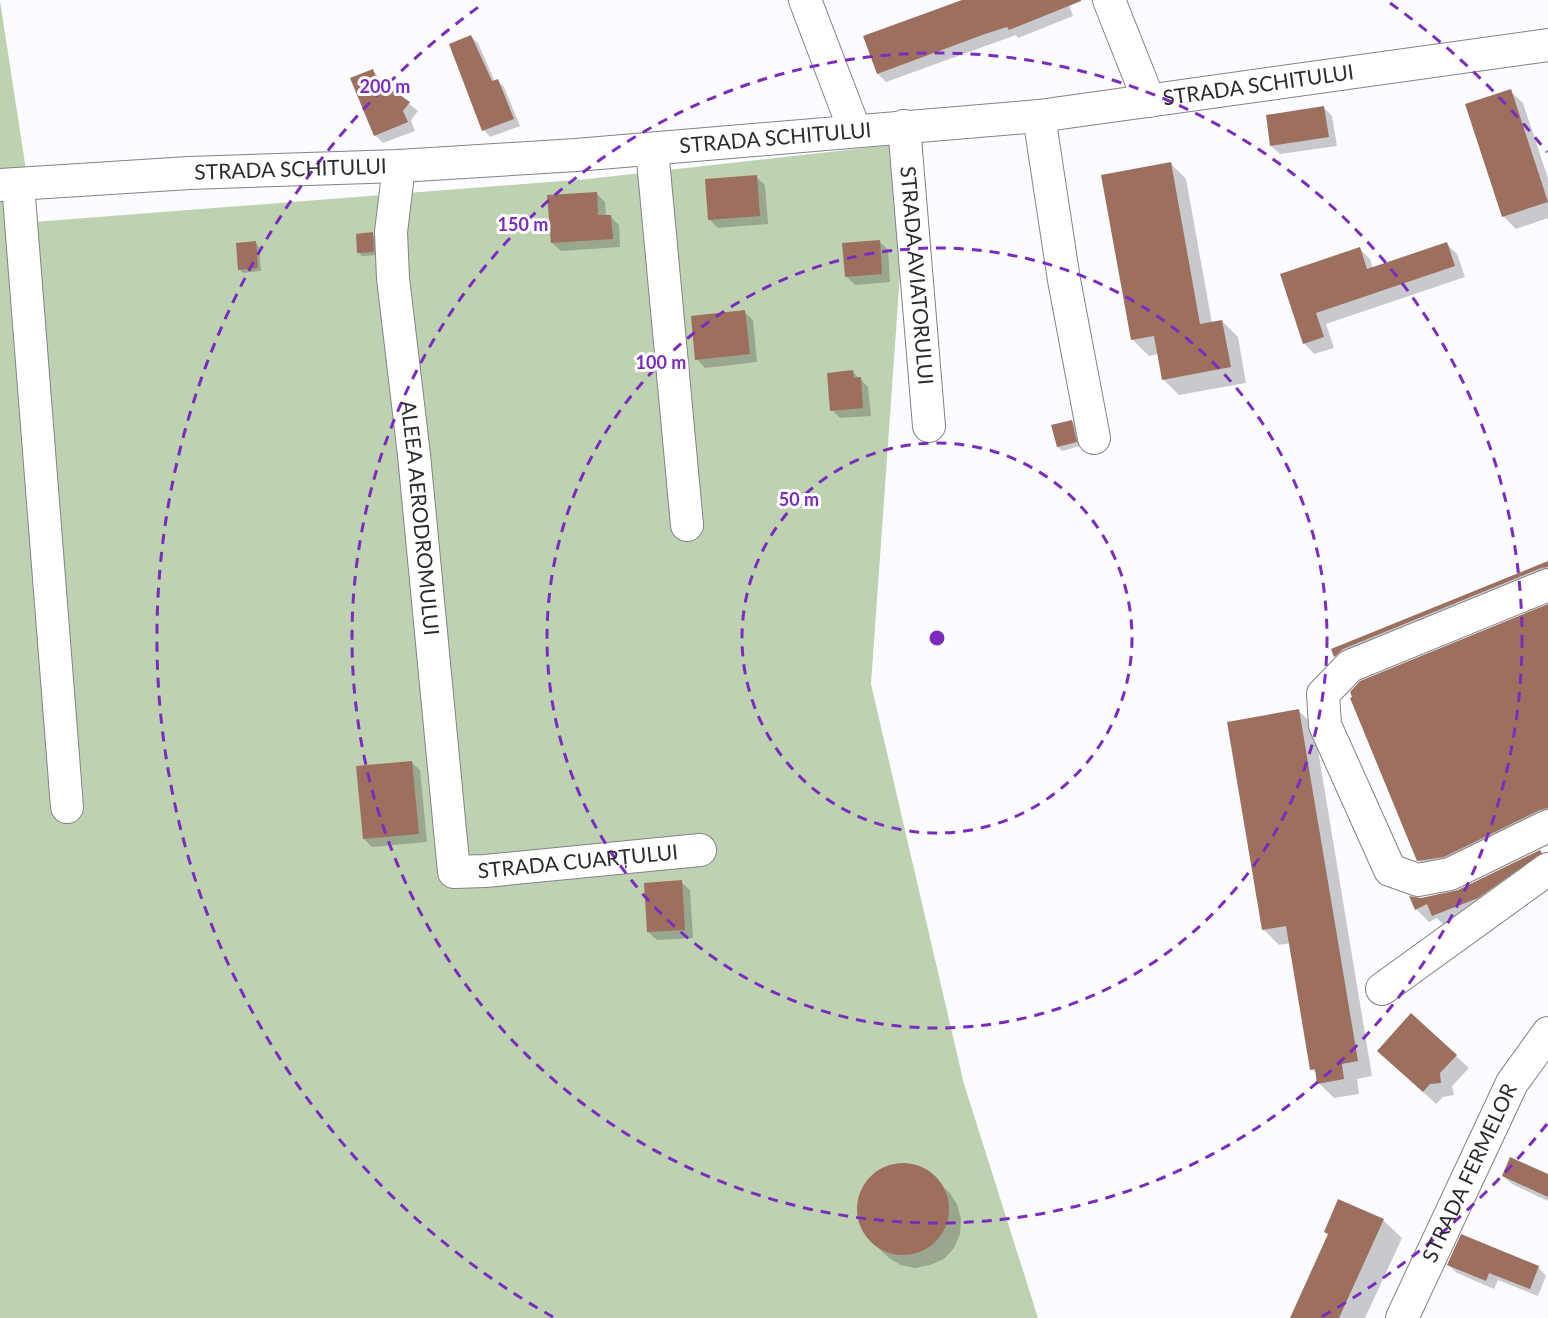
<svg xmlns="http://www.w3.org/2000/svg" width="1548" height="1318" font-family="Lato,sans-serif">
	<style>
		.green { fill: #bed1b1 }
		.shadow { fill: #0003 }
		.building { fill: #9d6f5f }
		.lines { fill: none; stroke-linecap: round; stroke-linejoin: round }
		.minor-casing { stroke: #818387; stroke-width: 34 }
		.minor { stroke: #fff; stroke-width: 32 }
		.ring { fill: none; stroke: #7b2cbf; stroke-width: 3; stroke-dasharray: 10 8 }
		.labels { text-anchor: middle; stroke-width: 6; stroke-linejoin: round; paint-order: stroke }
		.street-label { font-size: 21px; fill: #2c2c2e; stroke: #fff }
		.centre { fill: #7b2cbf; stroke: #fff; stroke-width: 3 }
		.ring-label { font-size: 18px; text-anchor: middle; font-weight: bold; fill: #7b2cbf; stroke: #fff; stroke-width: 6; stroke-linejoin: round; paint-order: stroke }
	</style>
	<rect width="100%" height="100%" fill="#fafcff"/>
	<path class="green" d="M 0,1 L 34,222 L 588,179 L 901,144 L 903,232 L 871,684 L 964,1084 L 1038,1318 L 0,1318 Z"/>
	<path class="shadow" d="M 967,0 L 1067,0 L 1073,16 L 1018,38 L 1016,35 L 886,82 L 878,74 Z
		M 471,37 L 478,43 L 495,82 L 497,81 L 504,87 L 520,126 L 490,137 L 484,130 Z
		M 372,71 L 381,79 L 384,88 L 393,85 L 402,93 L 404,100 L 418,111 L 411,120 L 415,131 L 383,143 L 375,135 Z
		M 1510,91 L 1523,103 L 1548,178 L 1548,218 L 1516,229 L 1503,216 Z
		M 1324,108 L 1332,116 L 1337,146 L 1280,154 L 1271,146 Z
		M 1170,163 L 1186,179 L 1212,323 L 1222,321 L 1238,337 L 1246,383 L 1179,395 L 1163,379 L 1158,354 L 1149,356 L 1133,340 Z
		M 756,177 L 765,185 L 768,224 L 718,228 L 709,219 Z
		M 596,193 L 605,202 L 606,216 L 610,216 L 619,225 L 620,247 L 561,251 L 552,243 Z
		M 372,234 L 376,238 L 377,255 L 362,256 L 358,252 Z
		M 879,241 L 888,250 L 890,282 L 855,285 L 846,276 Z
		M 256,243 L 259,247 L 261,271 L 243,273 L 239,269 Z
		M 1447,244 L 1457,254 L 1465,277 L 1326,324 L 1334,348 L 1314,354 L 1304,343 L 1281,275 L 1359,248 L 1370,259 L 1373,269 Z
		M 744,312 L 753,320 L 757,362 L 705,368 L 697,359 Z
		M 853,372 L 868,387 L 871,416 L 840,418 L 832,410 Z
		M 1072,421 L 1076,425 L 1080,446 L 1062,451 L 1058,447 L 1053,426 Z
		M 1548,563 L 1548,583 L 1348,668 L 1335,656 L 1333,650 Z
		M 1548,606 L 1548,831 L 1436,877 L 1418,860 Z
		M 1299,711 L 1314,726 L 1372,1076 L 1357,1079 L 1359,1094 L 1334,1098 L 1319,1083 L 1318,1075 L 1312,1069 L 1291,943 L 1279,945 L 1263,929 Z
		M 411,762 L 420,770 L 427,842 L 372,847 L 364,839 Z
		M 1540,852 L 1548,860 L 1447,928 L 1437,918 L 1429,922 L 1416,909 L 1421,899 L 1458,892 Z
		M 681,882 L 690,890 L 693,938 L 657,940 L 648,932 Z
		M 1456,1056 L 1469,1068 L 1452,1086 L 1454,1095 L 1443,1097 L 1436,1104 L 1392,1063 Z
		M 908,1165 L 922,1169 L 949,1192 L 957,1204 L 961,1219 L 960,1234 L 954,1248 L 944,1259 L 930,1265 L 915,1268 L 901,1265 L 889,1258 L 875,1245 L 865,1234 L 860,1221 L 858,1206 L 861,1192 L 869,1180 L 880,1171 L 893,1166 Z
		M 1548,1175 L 1548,1201 L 1512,1184 L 1503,1176 Z
		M 1383,1220 L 1402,1238 L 1365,1318 L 1291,1318 L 1329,1235 L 1325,1232 Z
		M 1448,1265 L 1538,1267 L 1546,1276 L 1538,1296 L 1498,1280 L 1494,1289 L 1457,1273 Z"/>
	<path class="building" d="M 962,0 L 1081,0 L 1081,1 L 1009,30 L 1007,27 L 985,34 L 877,74 L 863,36 Z
		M 471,35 L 492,81 L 498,79 L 514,119 L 482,131 L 449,44 Z
		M 373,69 L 380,88 L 394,83 L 398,94 L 410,102 L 403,111 L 408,122 L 374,136 L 350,78 Z
		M 1511,89 L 1548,202 L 1502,217 L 1465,104 Z
		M 1324,106 L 1329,137 L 1270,146 L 1266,115 Z
		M 1171,162 L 1200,324 L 1222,320 L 1231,367 L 1162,380 L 1154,336 L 1131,340 L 1101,175 Z
		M 757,175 L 760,216 L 708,220 L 705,179 Z
		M 597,192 L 598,215 L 611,215 L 613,239 L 551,243 L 547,195 Z
		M 373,232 L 374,252 L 357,253 L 356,234 Z
		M 880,240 L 882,274 L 845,277 L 842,243 Z
		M 256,241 L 258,268 L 238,270 L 236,243 Z
		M 1447,242 L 1455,266 L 1316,313 L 1324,337 L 1303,344 L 1280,274 L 1360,247 L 1367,269 Z
		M 745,310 L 750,354 L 695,360 L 691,316 Z
		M 853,370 L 854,378 L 861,377 L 863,408 L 830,411 L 827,373 Z
		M 1072,420 L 1077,442 L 1057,447 L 1051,425 Z
		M 1548,561 L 1548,567 L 1541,568 L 1343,649 L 1334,657 L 1331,649 Z
		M 1548,604 L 1548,808 L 1540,810 L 1444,857 L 1417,861 L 1350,698 L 1352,697 L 1350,692 L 1360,681 Z
		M 1299,709 L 1358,1061 L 1342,1064 L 1344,1079 L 1317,1084 L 1315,1069 L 1310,1070 L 1286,926 L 1262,930 L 1227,722 Z
		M 412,761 L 419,834 L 363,839 L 356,766 Z
		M 1540,850 L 1542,853 L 1478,898 L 1432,916 L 1427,904 L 1415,910 L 1409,896 L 1421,898 L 1458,890 Z
		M 682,880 L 685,930 L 647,932 L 644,883 Z
		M 1411,1013 L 1457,1055 L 1440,1073 L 1441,1083 L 1430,1084 L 1423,1092 L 1377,1051 Z
		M 1510,1157 L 1548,1174 L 1548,1197 L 1502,1176 Z
		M857 1209a46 46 0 1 1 92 0a46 46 0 1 1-92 0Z
		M 1338,1199 L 1384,1219 L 1339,1318 L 1290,1318 L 1328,1234 L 1324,1232 Z
		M 1461,1234 L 1539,1266 L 1530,1289 L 1489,1273 L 1486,1281 L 1447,1265 Z"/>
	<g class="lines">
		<g class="minor-casing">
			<g id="minor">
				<path d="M 805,0 L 855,131"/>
				<path d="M 1109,0 L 1149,101"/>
				<path d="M 1039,116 L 1064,280 L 1094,438"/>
				<path id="s1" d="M 904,126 L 929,426"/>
				<path d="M 652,149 L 687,525"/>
				<path id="s2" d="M 399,166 L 391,232 L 393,278 L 414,455 L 454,872 L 485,871 L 700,850"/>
				<path d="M 18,184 L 67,807"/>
				<path id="s3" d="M 0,185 L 189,173 L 399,166 L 576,155 L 1039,116 L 1548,45"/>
				<path d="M 1548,585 L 1350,666 L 1323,694 L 1325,725 L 1390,870 L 1418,880 L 1450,874 L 1548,826"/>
				<path d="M 1382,989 L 1548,869"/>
				<path id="s4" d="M 1402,1318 L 1512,1083 L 1548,1033"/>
			</g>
		</g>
		<use href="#minor" class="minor"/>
	</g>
	<g class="ring">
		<circle cx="937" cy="638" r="195"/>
		<circle cx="937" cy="638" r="390"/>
		<circle cx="937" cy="638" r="585"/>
		<path d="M1547 1124A780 780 0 0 1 1321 1317M553 1317A780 780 0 0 1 484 3M1390 3A780 780 0 0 1 1547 152"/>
	</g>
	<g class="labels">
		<g class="street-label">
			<text dy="7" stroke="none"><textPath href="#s3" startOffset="1263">STRADA SCHITULUI</textPath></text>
			<text dy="7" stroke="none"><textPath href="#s3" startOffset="777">STRADA SCHITULUI</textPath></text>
			<text dy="7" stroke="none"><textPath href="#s3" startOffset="291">STRADA SCHITULUI</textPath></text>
			<text dy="7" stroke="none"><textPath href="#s1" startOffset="150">STRADA AVIATORULUI</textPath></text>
			<text dy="7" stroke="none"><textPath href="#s2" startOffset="354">ALEEA AERODROMULUI</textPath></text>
			<text dy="7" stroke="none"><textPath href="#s2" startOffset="834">STRADA CUARȚULUI</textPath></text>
			<text dy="7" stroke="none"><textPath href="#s4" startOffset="160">STRADA FERMELOR</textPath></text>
		</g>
	</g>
	<circle cx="937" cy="638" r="9" class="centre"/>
	<g class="ring-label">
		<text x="385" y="93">200 m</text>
		<text x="523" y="231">150 m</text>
		<text x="661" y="369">100 m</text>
		<text x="799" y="506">50 m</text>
	</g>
</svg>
